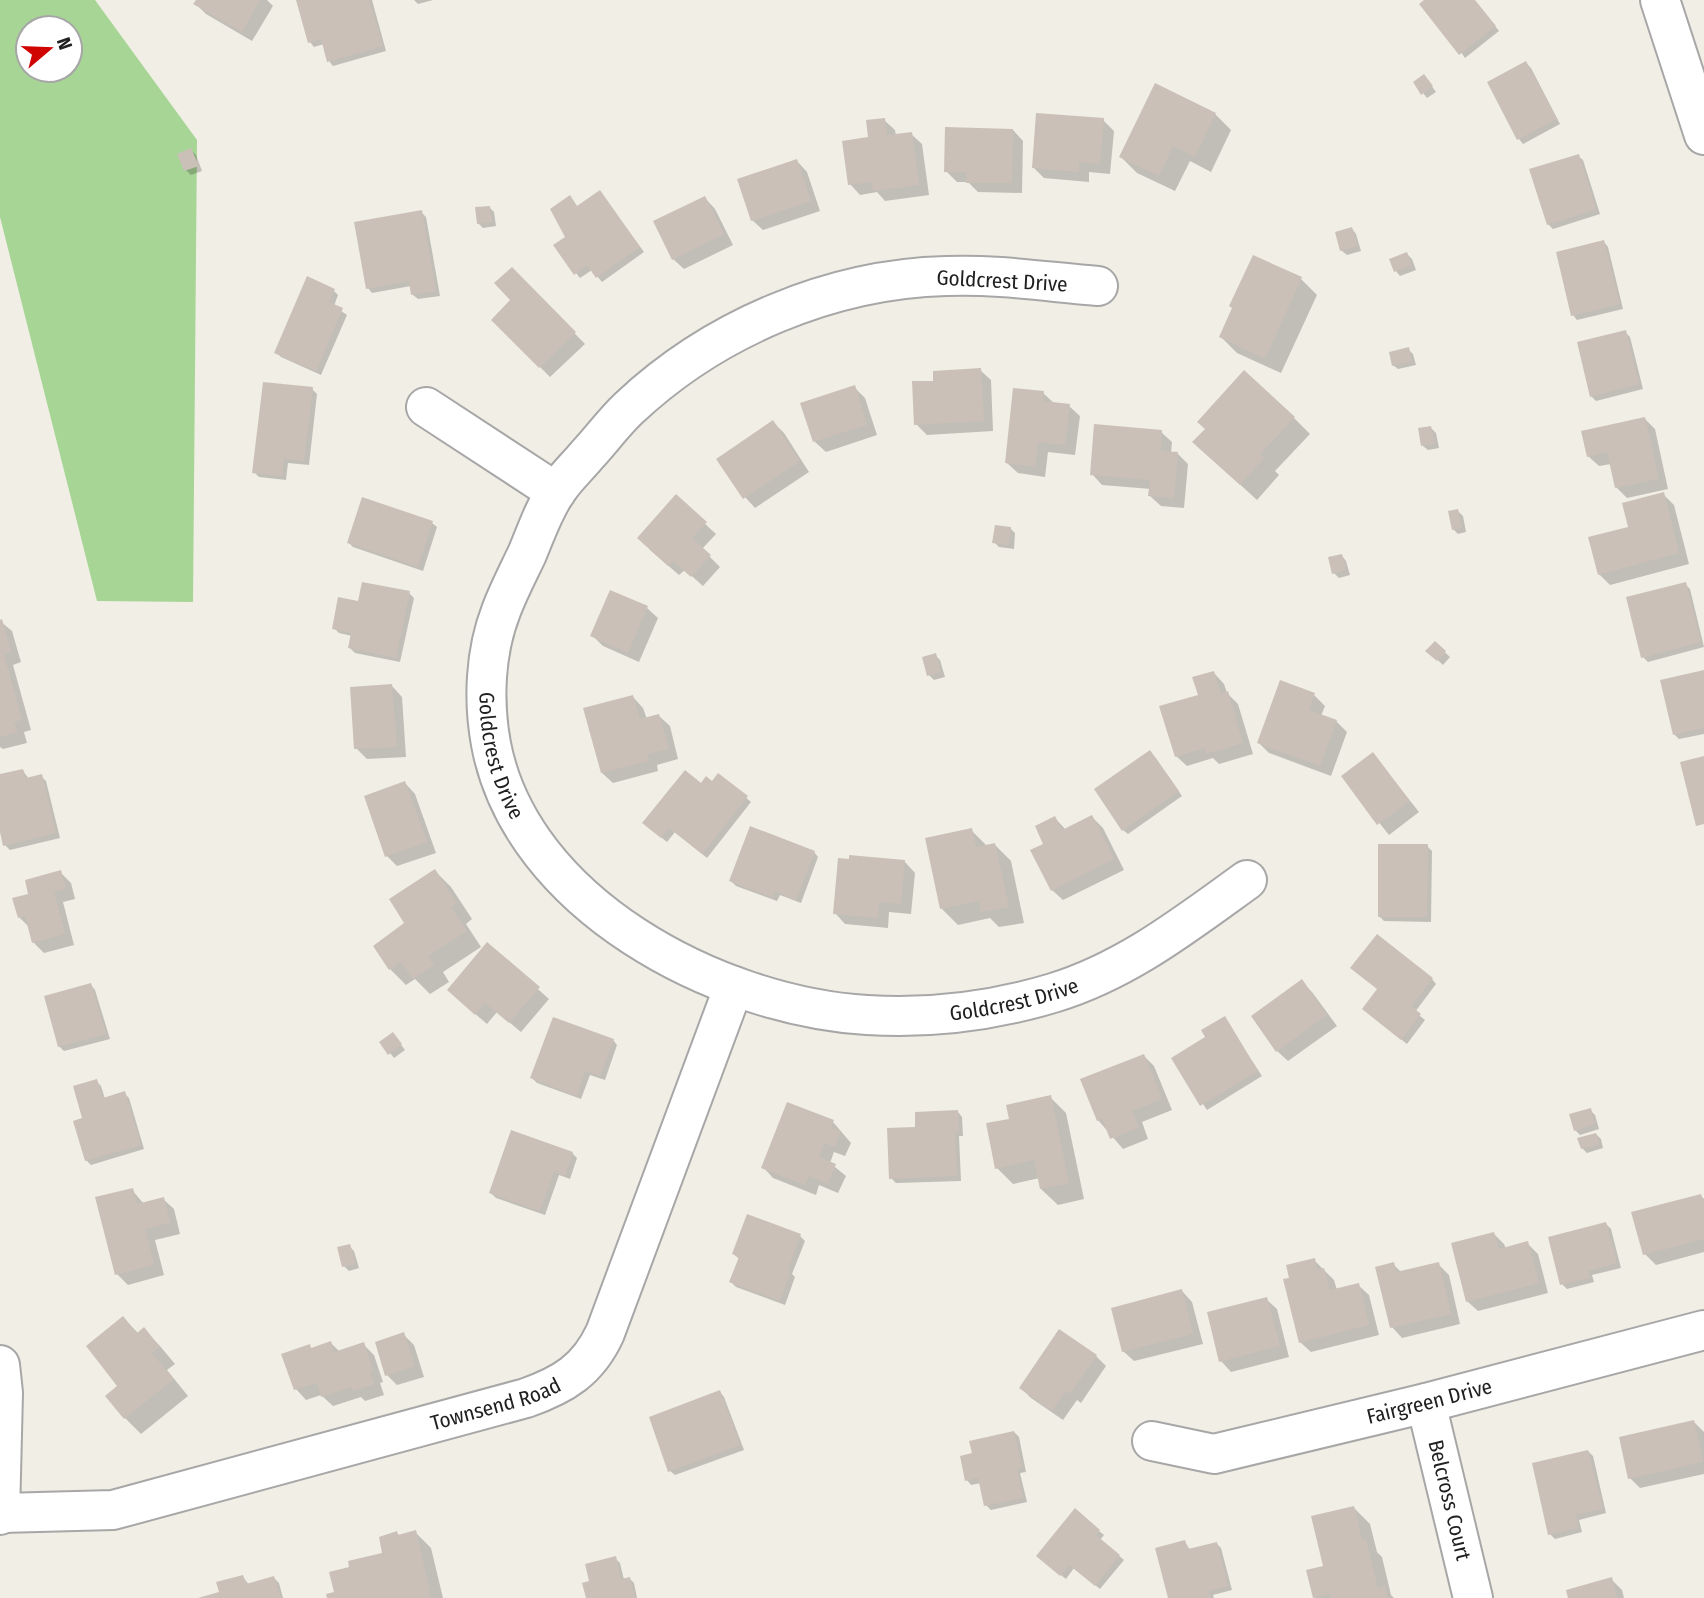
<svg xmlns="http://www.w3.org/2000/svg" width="1704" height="1598" font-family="'Fira Sans Condensed',sans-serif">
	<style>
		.forest { fill: #a7d596; fill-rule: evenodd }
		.shadow { fill: #0003 }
		.building { fill: #cac0b8 }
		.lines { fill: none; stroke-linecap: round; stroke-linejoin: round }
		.minor-casing { stroke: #a7a7a7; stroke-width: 42 }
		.minor { stroke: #fff; stroke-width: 38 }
		.labels { text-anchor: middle; stroke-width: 5; stroke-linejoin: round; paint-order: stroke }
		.street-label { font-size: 21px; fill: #202020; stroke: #fff }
	</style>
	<rect width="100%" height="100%" fill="#f1eee5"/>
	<path class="forest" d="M 0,0 L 95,0 L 197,140 L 193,602 L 97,601 L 0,217 ZM 28,28 L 70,28 L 70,70 L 28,70 Z"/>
	<path class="shadow" d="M 198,0 L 267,0 L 273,6 L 252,41 L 206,14 L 196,4 Z
		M 298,0 L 372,0 L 386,51 L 333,66 L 329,61 L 324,44 L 314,47 L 310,42 Z
		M 414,0 L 433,0 L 418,4 Z
		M 1426,0 L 1474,0 L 1499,31 L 1465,58 Z
		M 1526,63 L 1531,68 L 1560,124 L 1523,144 L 1519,139 Z
		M 1428,81 L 1436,92 L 1427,98 L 1423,93 Z
		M 1215,114 L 1231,130 L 1211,172 L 1190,161 L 1175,191 L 1137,173 L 1121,157 Z
		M 884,120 L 895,130 L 896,136 L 911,134 L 922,144 L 929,195 L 885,201 L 877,192 L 860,195 L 850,184 L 870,139 Z
		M 1103,120 L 1114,131 L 1110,174 L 1089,172 L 1089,182 L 1044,178 L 1034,168 Z
		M 1013,130 L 1023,141 L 1022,193 L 978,192 L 968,182 L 957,182 L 946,171 Z
		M 191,150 L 196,155 L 202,171 L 191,175 L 186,170 Z
		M 1578,156 L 1583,160 L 1600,214 L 1553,229 L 1548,224 Z
		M 797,161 L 807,172 L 820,211 L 763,230 L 752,220 Z
		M 604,197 L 644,252 L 602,282 L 592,270 L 580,278 L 576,273 L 567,237 L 574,202 L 578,208 Z
		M 705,198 L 715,209 L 733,245 L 684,269 L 673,259 Z
		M 489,207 L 494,212 L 496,226 L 483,228 L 478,223 Z
		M 421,212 L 426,217 L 440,296 L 418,299 L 413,295 L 411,286 L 372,293 L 368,288 Z
		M 1352,229 L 1356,234 L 1361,251 L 1347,255 L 1342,251 L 1337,233 Z
		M 1604,242 L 1608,247 L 1623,309 L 1577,320 L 1573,315 Z
		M 1407,254 L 1412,259 L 1416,270 L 1400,276 L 1396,271 Z
		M 1253,257 L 1301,279 L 1317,295 L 1281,373 L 1237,353 L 1221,337 Z
		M 512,269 L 585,344 L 550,377 L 493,320 L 513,300 Z
		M 334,291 L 338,295 L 334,306 L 347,315 L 321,375 L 281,357 L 276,352 Z
		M 1625,332 L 1630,337 L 1643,389 L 1596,401 L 1591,396 Z
		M 1408,349 L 1413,354 L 1416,365 L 1398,369 L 1393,365 Z
		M 980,370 L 991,380 L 993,431 L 927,435 L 916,424 L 935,382 Z
		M 854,387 L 865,398 L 877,435 L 826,452 L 815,442 L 802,404 Z
		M 312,389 L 317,394 L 309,465 L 288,463 L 286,480 L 259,477 L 254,472 Z
		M 1043,393 L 1055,404 L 1069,406 L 1080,416 L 1075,455 L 1048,452 L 1045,477 L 1018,473 L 1007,463 Z
		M 1294,418 L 1310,434 L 1275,471 L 1279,475 L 1257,500 L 1211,458 L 1207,429 Z
		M 1645,419 L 1655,429 L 1668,489 L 1627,498 L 1616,487 L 1611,464 L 1599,466 L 1588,456 Z
		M 773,422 L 784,433 L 809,472 L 755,508 L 745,497 Z
		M 1431,428 L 1436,433 L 1439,448 L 1428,450 L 1423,446 Z
		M 1161,432 L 1172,442 L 1171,453 L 1178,454 L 1188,464 L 1184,508 L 1161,506 L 1150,496 L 1151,489 L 1102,485 L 1092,474 Z
		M 1663,494 L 1674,505 L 1689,564 L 1610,585 L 1599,574 Z
		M 676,497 L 716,534 L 702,549 L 720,567 L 703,586 L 685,570 L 679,575 L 649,549 Z
		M 1458,511 L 1463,516 L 1466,532 L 1458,534 L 1453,529 Z
		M 432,523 L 437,527 L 423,571 L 353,547 L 349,543 Z
		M 1010,528 L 1015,533 L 1014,549 L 999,547 L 994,542 Z
		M 1342,556 L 1346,561 L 1350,575 L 1339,578 L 1334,573 Z
		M 1685,584 L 1690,589 L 1704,647 L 1648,662 L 1643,657 Z
		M 409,593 L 414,598 L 400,662 L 355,653 L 350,648 L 352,636 L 339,633 L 334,628 L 359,603 Z
		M 647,608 L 658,618 L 639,662 L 603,646 L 592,635 Z
		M 0,621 L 12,631 L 21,662 L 13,665 L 31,730 L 24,732 L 27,743 L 3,749 L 0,747 Z
		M 1435,643 L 1450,657 L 1443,665 L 1428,651 Z
		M 935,655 L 940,660 L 945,677 L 934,680 L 929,675 Z
		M 1704,671 L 1704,734 L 1679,739 L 1674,734 Z
		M 1214,673 L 1224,684 L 1227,693 L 1238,704 L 1253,754 L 1219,764 L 1213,758 L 1187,766 L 1176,756 L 1200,696 Z
		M 392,686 L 402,697 L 406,757 L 367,759 L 356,748 Z
		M 1314,695 L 1325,706 L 1321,716 L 1336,721 L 1347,732 L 1331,776 L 1269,753 L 1259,743 Z
		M 633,697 L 643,708 L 647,719 L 659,716 L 670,726 L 678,759 L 657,765 L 658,771 L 613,783 L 602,773 Z
		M 1373,754 L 1419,812 L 1389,835 L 1343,777 Z
		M 1155,757 L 1182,796 L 1128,834 L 1123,830 Z
		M 23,771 L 29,779 L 41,776 L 46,781 L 60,838 L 10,850 L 5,845 L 0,824 L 0,776 Z
		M 719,775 L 751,802 L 707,858 L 675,832 L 667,842 L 649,828 L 701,785 L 713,784 Z
		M 405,783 L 415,794 L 436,853 L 397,866 L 387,856 Z
		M 1092,817 L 1103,828 L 1124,870 L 1063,900 L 1052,890 L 1046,845 L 1055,818 L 1066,830 Z
		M 971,830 L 988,847 L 995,845 L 1011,861 L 1024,923 L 999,927 L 990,918 L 958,925 L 942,909 Z
		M 1427,846 L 1432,851 L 1431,922 L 1384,921 L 1380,917 Z
		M 814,852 L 818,857 L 801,903 L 780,895 L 777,901 L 736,886 L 731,881 Z
		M 850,861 L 905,862 L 915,873 L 911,914 L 889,912 L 888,928 L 845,924 L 835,913 Z
		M 435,871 L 451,887 L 472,919 L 466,924 L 481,947 L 443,972 L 449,982 L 430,994 L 415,979 L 406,985 L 390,969 L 407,923 Z
		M 60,872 L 71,883 L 75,899 L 63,902 L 74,945 L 44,953 L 34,943 L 30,928 L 19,917 L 31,895 Z
		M 488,945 L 549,999 L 521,1032 L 497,1012 L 487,1024 L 459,1000 Z
		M 1432,979 L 1436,984 L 1415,1012 L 1425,1020 L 1407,1044 L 1369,1014 L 1379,990 Z
		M 1302,982 L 1312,992 L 1337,1026 L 1288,1061 L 1277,1051 Z
		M 91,985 L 95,990 L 110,1039 L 64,1051 L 59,1046 Z
		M 1224,1018 L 1262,1076 L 1207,1110 L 1173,1059 L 1208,1038 Z
		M 397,1039 L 405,1050 L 394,1058 L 382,1043 Z
		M 613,1040 L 617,1045 L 605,1080 L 590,1075 L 581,1099 L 537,1083 L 532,1078 Z
		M 1144,1056 L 1154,1066 L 1172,1110 L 1142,1122 L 1148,1139 L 1123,1149 L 1098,1120 Z
		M 96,1081 L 101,1086 L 105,1099 L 124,1093 L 129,1098 L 144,1149 L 91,1165 L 86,1160 L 84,1120 Z
		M 1050,1097 L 1066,1113 L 1084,1199 L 1058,1205 L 1041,1189 L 1040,1178 L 1013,1184 L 997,1168 L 1011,1120 Z
		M 1590,1110 L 1595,1115 L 1599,1129 L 1580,1135 L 1575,1130 Z
		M 958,1112 L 962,1117 L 963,1136 L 959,1136 L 961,1181 L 896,1183 L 891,1178 L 917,1128 Z
		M 833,1122 L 851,1143 L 845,1156 L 834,1152 L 830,1163 L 846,1176 L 838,1193 L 819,1185 L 816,1195 L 773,1178 L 763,1167 Z
		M 1596,1134 L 1601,1139 L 1603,1148 L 1587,1153 L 1582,1148 Z
		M 572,1153 L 577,1158 L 570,1179 L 559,1175 L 545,1215 L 496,1198 L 491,1193 Z
		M 132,1190 L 144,1204 L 163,1199 L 174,1209 L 180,1234 L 155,1240 L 164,1275 L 128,1285 L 117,1274 Z
		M 1701,1196 L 1704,1199 L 1704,1252 L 1656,1265 L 1645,1254 Z
		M 1606,1224 L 1611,1229 L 1621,1268 L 1592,1275 L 1594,1282 L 1567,1289 L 1562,1284 Z
		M 1494,1234 L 1504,1244 L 1506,1249 L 1527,1243 L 1538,1254 L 1548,1293 L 1478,1311 L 1467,1301 Z
		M 800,1236 L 805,1241 L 792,1274 L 795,1277 L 785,1305 L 736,1287 L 731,1282 L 740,1260 L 734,1254 Z
		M 349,1246 L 354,1251 L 359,1268 L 349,1271 L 344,1266 Z
		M 1314,1260 L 1334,1280 L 1337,1290 L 1358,1285 L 1369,1295 L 1379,1335 L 1311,1352 L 1300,1342 L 1291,1279 Z
		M 1393,1264 L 1402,1273 L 1438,1264 L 1449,1275 L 1460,1324 L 1402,1338 L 1392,1327 Z
		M 1182,1291 L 1192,1302 L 1203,1344 L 1134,1361 L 1123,1351 Z
		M 1266,1299 L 1277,1309 L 1289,1357 L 1231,1372 L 1221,1361 Z
		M 123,1318 L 139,1334 L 144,1330 L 160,1346 L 175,1364 L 167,1370 L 188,1396 L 141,1434 L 125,1418 L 120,1386 Z
		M 403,1334 L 414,1345 L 424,1377 L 397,1385 L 387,1375 Z
		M 331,1343 L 340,1352 L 363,1344 L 374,1355 L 383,1382 L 380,1383 L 384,1395 L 365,1401 L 361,1397 L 333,1406 L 321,1395 L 306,1400 L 296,1389 L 312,1349 Z
		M 1096,1356 L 1106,1366 L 1081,1403 L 1077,1400 L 1063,1420 L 1031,1398 L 1021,1388 Z
		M 720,1392 L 724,1397 L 744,1450 L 675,1475 L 670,1471 Z
		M 1694,1422 L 1704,1432 L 1704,1474 L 1640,1488 L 1630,1478 Z
		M 1014,1432 L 1019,1437 L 1026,1472 L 1020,1473 L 1027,1502 L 991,1510 L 986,1505 L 981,1483 L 971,1485 L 967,1480 L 974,1454 Z
		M 1588,1451 L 1593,1456 L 1606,1513 L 1579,1520 L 1582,1532 L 1555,1539 L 1550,1534 Z
		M 1354,1508 L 1370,1524 L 1377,1552 L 1382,1557 L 1391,1595 L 1394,1598 L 1315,1598 L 1308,1572 L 1326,1567 Z
		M 1099,1531 L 1104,1535 L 1100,1540 L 1124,1560 L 1100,1589 L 1074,1568 L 1066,1579 L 1043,1561 Z
		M 415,1532 L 431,1548 L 443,1598 L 329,1598 L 384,1554 L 397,1533 L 400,1536 Z
		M 1185,1542 L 1190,1550 L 1217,1544 L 1221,1548 L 1232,1590 L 1213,1595 L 1214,1598 L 1170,1598 Z
		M 615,1558 L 620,1563 L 624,1580 L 629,1578 L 634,1583 L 637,1598 L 588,1598 L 591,1582 Z
		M 243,1577 L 249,1585 L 274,1578 L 279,1583 L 283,1598 L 201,1598 L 221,1593 Z
		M 1611,1579 L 1622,1590 L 1624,1598 L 1570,1598 Z"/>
	<path class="building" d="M 196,0 L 260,0 L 242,32 L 193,4 Z
		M 296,0 L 369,0 L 383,46 L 327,62 L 321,39 L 308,43 Z
		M 1424,0 L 1475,0 L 1496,26 L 1459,55 L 1419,4 Z
		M 1526,61 L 1557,119 L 1517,140 L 1487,82 Z
		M 1424,74 L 1433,86 L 1421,95 L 1413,82 Z
		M 1155,83 L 1216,113 L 1195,157 L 1173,146 L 1159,176 L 1119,157 Z
		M 1036,113 L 1104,118 L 1100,164 L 1079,162 L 1079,172 L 1032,168 Z
		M 885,118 L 887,135 L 912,132 L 919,185 L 873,191 L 872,182 L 848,185 L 842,141 L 868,137 L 866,120 Z
		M 945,127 L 1013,129 L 1012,183 L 966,183 L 966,172 L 944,172 Z
		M 191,148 L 199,166 L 184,171 L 177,154 Z
		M 1579,154 L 1596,209 L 1547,225 L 1529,169 Z
		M 797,159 L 811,201 L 751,221 L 737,179 Z
		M 600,190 L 640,247 L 596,278 L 587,265 L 574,275 L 553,245 L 565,237 L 550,209 L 570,195 L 577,206 Z
		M 705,196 L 724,234 L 672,260 L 653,221 Z
		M 490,206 L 492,222 L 477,224 L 475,207 Z
		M 422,210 L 436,291 L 411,295 L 409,281 L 366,289 L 354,222 Z
		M 1352,227 L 1358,246 L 1340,251 L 1335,232 Z
		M 1604,240 L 1620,304 L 1571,316 L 1556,252 Z
		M 1407,252 L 1412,265 L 1394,272 L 1389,259 Z
		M 1253,255 L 1302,277 L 1265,359 L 1219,337 L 1232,308 L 1229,306 Z
		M 512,267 L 576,332 L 539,368 L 491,320 L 510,300 L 494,283 Z
		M 307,276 L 335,289 L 329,302 L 343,308 L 316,371 L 274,353 Z
		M 1626,330 L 1639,384 L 1590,397 L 1577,342 Z
		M 1409,347 L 1412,361 L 1392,366 L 1389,352 Z
		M 981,368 L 984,421 L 914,425 L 912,381 L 933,381 L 933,371 Z
		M 1244,370 L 1295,417 L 1260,454 L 1264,458 L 1240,485 L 1192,442 L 1205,429 L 1197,422 Z
		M 263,382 L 313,387 L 304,461 L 284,459 L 282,476 L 252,473 Z
		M 855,385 L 867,425 L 813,442 L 800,403 Z
		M 1013,388 L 1044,391 L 1043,401 L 1070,404 L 1065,445 L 1038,442 L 1035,467 L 1005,463 Z
		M 1645,417 L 1659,479 L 1615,488 L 1607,452 L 1587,457 L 1581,431 Z
		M 773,420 L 800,461 L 743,499 L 716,459 Z
		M 1094,424 L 1162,430 L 1161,451 L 1178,452 L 1174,498 L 1148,496 L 1150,480 L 1090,475 Z
		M 1431,426 L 1435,444 L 1421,446 L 1418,428 Z
		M 1664,492 L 1679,553 L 1598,575 L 1588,537 L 1628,527 L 1622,503 Z
		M 676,494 L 707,522 L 692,538 L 711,555 L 691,577 L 673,561 L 668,566 L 637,538 Z
		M 362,497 L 433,521 L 418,567 L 347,543 Z
		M 1458,509 L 1462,528 L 1452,530 L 1448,511 Z
		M 995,525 L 1011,527 L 1009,545 L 992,543 Z
		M 1342,554 L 1346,570 L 1332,574 L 1328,557 Z
		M 362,582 L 410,591 L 396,658 L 348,648 L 351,633 L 332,629 L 338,597 L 358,601 Z
		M 1686,582 L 1701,642 L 1641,658 L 1626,597 Z
		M 610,590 L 648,606 L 628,653 L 590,636 Z
		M 2,619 L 11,652 L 4,654 L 22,720 L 14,722 L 18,732 L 0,737 L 0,620 Z
		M 1435,641 L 1446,651 L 1437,661 L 1425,651 Z
		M 936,653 L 941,672 L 927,676 L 922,657 Z
		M 1704,670 L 1704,728 L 1673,735 L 1660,680 Z
		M 1214,671 L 1221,694 L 1228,691 L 1243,743 L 1206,754 L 1205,748 L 1175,757 L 1159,706 L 1198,695 L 1192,677 Z
		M 1280,680 L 1315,693 L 1309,710 L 1337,720 L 1320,766 L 1257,743 Z
		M 392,684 L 397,747 L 354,749 L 350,687 Z
		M 633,695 L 640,719 L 659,714 L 669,749 L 647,754 L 649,761 L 601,773 L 583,708 Z
		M 1150,750 L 1179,791 L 1122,831 L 1094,789 Z
		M 1373,752 L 1410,801 L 1377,825 L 1341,776 Z
		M 1704,756 L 1704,824 L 1696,826 L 1680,762 Z
		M 23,769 L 26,778 L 42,774 L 56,833 L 3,846 L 0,832 L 0,774 Z
		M 685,770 L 701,783 L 706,776 L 712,781 L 718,773 L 748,796 L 702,854 L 669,828 L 661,838 L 642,823 Z
		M 405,781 L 427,842 L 385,857 L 364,796 Z
		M 1092,815 L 1114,859 L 1051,891 L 1030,850 L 1043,844 L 1035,826 L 1055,816 L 1062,830 Z
		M 750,826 L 815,851 L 796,900 L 775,891 L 773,898 L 729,881 Z
		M 972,828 L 976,847 L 995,843 L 1009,907 L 981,912 L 979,901 L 940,909 L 925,838 Z
		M 1378,844 L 1428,844 L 1427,917 L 1378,917 Z
		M 849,855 L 905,860 L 901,904 L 879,902 L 878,918 L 833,914 L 838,858 L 849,859 Z
		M 435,869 L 457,903 L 451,907 L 467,931 L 428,956 L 434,965 L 413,979 L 401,962 L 389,970 L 373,946 L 404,923 L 389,899 Z
		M 61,870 L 66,889 L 54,892 L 65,934 L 32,943 L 25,916 L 18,918 L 12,898 L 28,894 L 25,880 Z
		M 1377,934 L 1433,978 L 1411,1006 L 1421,1014 L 1401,1040 L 1362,1009 L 1377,989 L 1350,968 Z
		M 487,942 L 540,987 L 509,1023 L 485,1003 L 475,1015 L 447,990 Z
		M 1302,979 L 1327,1015 L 1276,1052 L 1251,1016 Z
		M 91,983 L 106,1034 L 58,1047 L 44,996 Z
		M 1225,1016 L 1258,1071 L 1200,1106 L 1171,1058 L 1205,1037 L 1201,1030 Z
		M 553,1017 L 614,1039 L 600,1076 L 585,1071 L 577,1096 L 530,1078 Z
		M 393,1032 L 402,1044 L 388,1055 L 379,1042 Z
		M 1144,1054 L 1162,1099 L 1132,1111 L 1139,1128 L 1110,1139 L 1102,1119 L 1097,1121 L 1080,1079 Z
		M 97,1079 L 103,1098 L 125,1091 L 141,1145 L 85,1161 L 73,1121 L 82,1118 L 73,1086 Z
		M 1051,1095 L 1069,1183 L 1040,1189 L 1034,1160 L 995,1169 L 986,1123 L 1009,1119 L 1006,1105 Z
		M 787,1102 L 834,1120 L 831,1127 L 841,1131 L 835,1147 L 824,1143 L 819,1157 L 836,1164 L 828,1184 L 809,1176 L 805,1185 L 761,1168 Z
		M 1591,1108 L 1595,1124 L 1574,1131 L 1569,1114 Z
		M 958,1110 L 959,1132 L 955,1132 L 957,1176 L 889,1179 L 887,1128 L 915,1127 L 915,1112 Z
		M 511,1130 L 573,1152 L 565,1176 L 554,1172 L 540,1211 L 489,1193 Z
		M 1596,1133 L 1600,1144 L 1581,1149 L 1577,1138 Z
		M 133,1188 L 137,1204 L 164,1197 L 170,1223 L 145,1229 L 154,1265 L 115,1275 L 95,1197 Z
		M 1701,1194 L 1704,1204 L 1704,1239 L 1643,1255 L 1631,1212 Z
		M 747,1214 L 801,1234 L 788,1270 L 791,1271 L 780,1301 L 729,1282 L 739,1257 L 732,1254 Z
		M 1606,1222 L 1617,1263 L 1588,1271 L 1590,1278 L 1560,1285 L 1548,1237 Z
		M 1494,1232 L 1499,1249 L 1528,1241 L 1539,1283 L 1466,1302 L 1451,1243 Z
		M 350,1244 L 356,1264 L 342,1267 L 337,1247 Z
		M 1315,1258 L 1317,1270 L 1324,1268 L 1330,1290 L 1359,1283 L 1369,1325 L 1299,1343 L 1283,1279 L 1289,1278 L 1286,1265 Z
		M 1394,1262 L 1396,1272 L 1439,1262 L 1451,1314 L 1390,1328 L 1375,1267 Z
		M 1182,1289 L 1193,1334 L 1122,1352 L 1111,1308 Z
		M 1267,1297 L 1280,1346 L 1219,1362 L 1207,1312 Z
		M 123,1316 L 137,1333 L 144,1327 L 160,1347 L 152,1353 L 174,1379 L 124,1419 L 105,1396 L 117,1386 L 86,1346 Z
		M 1059,1329 L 1097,1355 L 1070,1394 L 1065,1391 L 1052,1411 L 1019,1388 Z
		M 404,1332 L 415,1366 L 385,1376 L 375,1342 Z
		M 331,1341 L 334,1352 L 364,1342 L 373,1371 L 370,1372 L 374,1384 L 353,1391 L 351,1387 L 321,1397 L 317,1383 L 294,1390 L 281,1354 L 310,1344 L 311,1348 Z
		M 720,1390 L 740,1445 L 668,1472 L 649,1417 Z
		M 1694,1420 L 1703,1462 L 1628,1479 L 1619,1437 Z
		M 1014,1431 L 1022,1467 L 1017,1469 L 1023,1498 L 984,1506 L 978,1478 L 965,1481 L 960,1456 L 972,1453 L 969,1441 Z
		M 1588,1450 L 1603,1509 L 1576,1515 L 1578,1528 L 1548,1535 L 1532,1463 Z
		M 1354,1506 L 1362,1540 L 1366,1539 L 1378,1588 L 1385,1586 L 1388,1598 L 1331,1598 L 1330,1594 L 1313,1598 L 1306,1570 L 1323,1566 L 1311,1516 Z
		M 1075,1508 L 1100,1530 L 1096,1535 L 1120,1555 L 1095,1586 L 1069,1565 L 1060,1576 L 1036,1556 Z
		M 416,1530 L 431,1598 L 327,1598 L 326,1594 L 334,1592 L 329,1572 L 349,1567 L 348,1561 L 382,1553 L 379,1537 L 397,1531 L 398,1535 Z
		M 1185,1540 L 1188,1549 L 1217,1542 L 1228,1586 L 1209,1591 L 1211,1598 L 1168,1598 L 1155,1548 Z
		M 616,1556 L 621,1579 L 630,1577 L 635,1598 L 586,1598 L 582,1583 L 589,1581 L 585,1564 Z
		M 243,1575 L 246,1584 L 274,1576 L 281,1598 L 198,1598 L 219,1592 L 216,1582 Z
		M 1612,1577 L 1617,1598 L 1568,1598 L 1566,1590 Z"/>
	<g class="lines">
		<g class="minor-casing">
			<g id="minor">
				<path d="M 1660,0 L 1704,135"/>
				<path id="s1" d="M 1098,286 C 1048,282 997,274 946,276 C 830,279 713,329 629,408 C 614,422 601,440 587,455 C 578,466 566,477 558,489 C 544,508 536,533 527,554 C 518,573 508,592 501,611 C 485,652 483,701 491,744 C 521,904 717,1006 867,1015 C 930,1019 993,1011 1053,993 C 1126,971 1186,924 1247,880"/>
				<path d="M 426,407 L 556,492"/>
				<path d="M 0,1365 L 3,1393 L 0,1515"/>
				<path id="s2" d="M 1426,1403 L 1473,1598"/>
				<path id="s3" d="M 1152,1441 L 1214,1454 L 1426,1403 L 1704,1330"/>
				<path id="s4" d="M 2,1513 L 113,1510 L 526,1398 C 563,1385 588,1370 605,1333 L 734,986"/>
			</g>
		</g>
		<use href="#minor" class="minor"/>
	</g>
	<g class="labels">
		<g class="street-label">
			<text transform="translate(1002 281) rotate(3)" y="7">Goldcrest Drive</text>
			<text dy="7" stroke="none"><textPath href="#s1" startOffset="894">Goldcrest Drive</textPath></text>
			<text dy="7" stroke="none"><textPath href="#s1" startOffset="1524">Goldcrest Drive</textPath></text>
			<text dy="7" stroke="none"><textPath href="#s3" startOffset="285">Fairgreen Drive</textPath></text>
			<text dy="7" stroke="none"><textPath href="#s4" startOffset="508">Townsend Road</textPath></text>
			<text dy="7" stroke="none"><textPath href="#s2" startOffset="100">Belcross Court</textPath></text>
		</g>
	</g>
	<g transform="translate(49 49) rotate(71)"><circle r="33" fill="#ffffff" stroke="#a6a6a6" stroke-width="2"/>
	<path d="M0-5L12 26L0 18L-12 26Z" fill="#d00400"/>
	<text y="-10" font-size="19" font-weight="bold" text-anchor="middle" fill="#202020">N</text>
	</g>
</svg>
